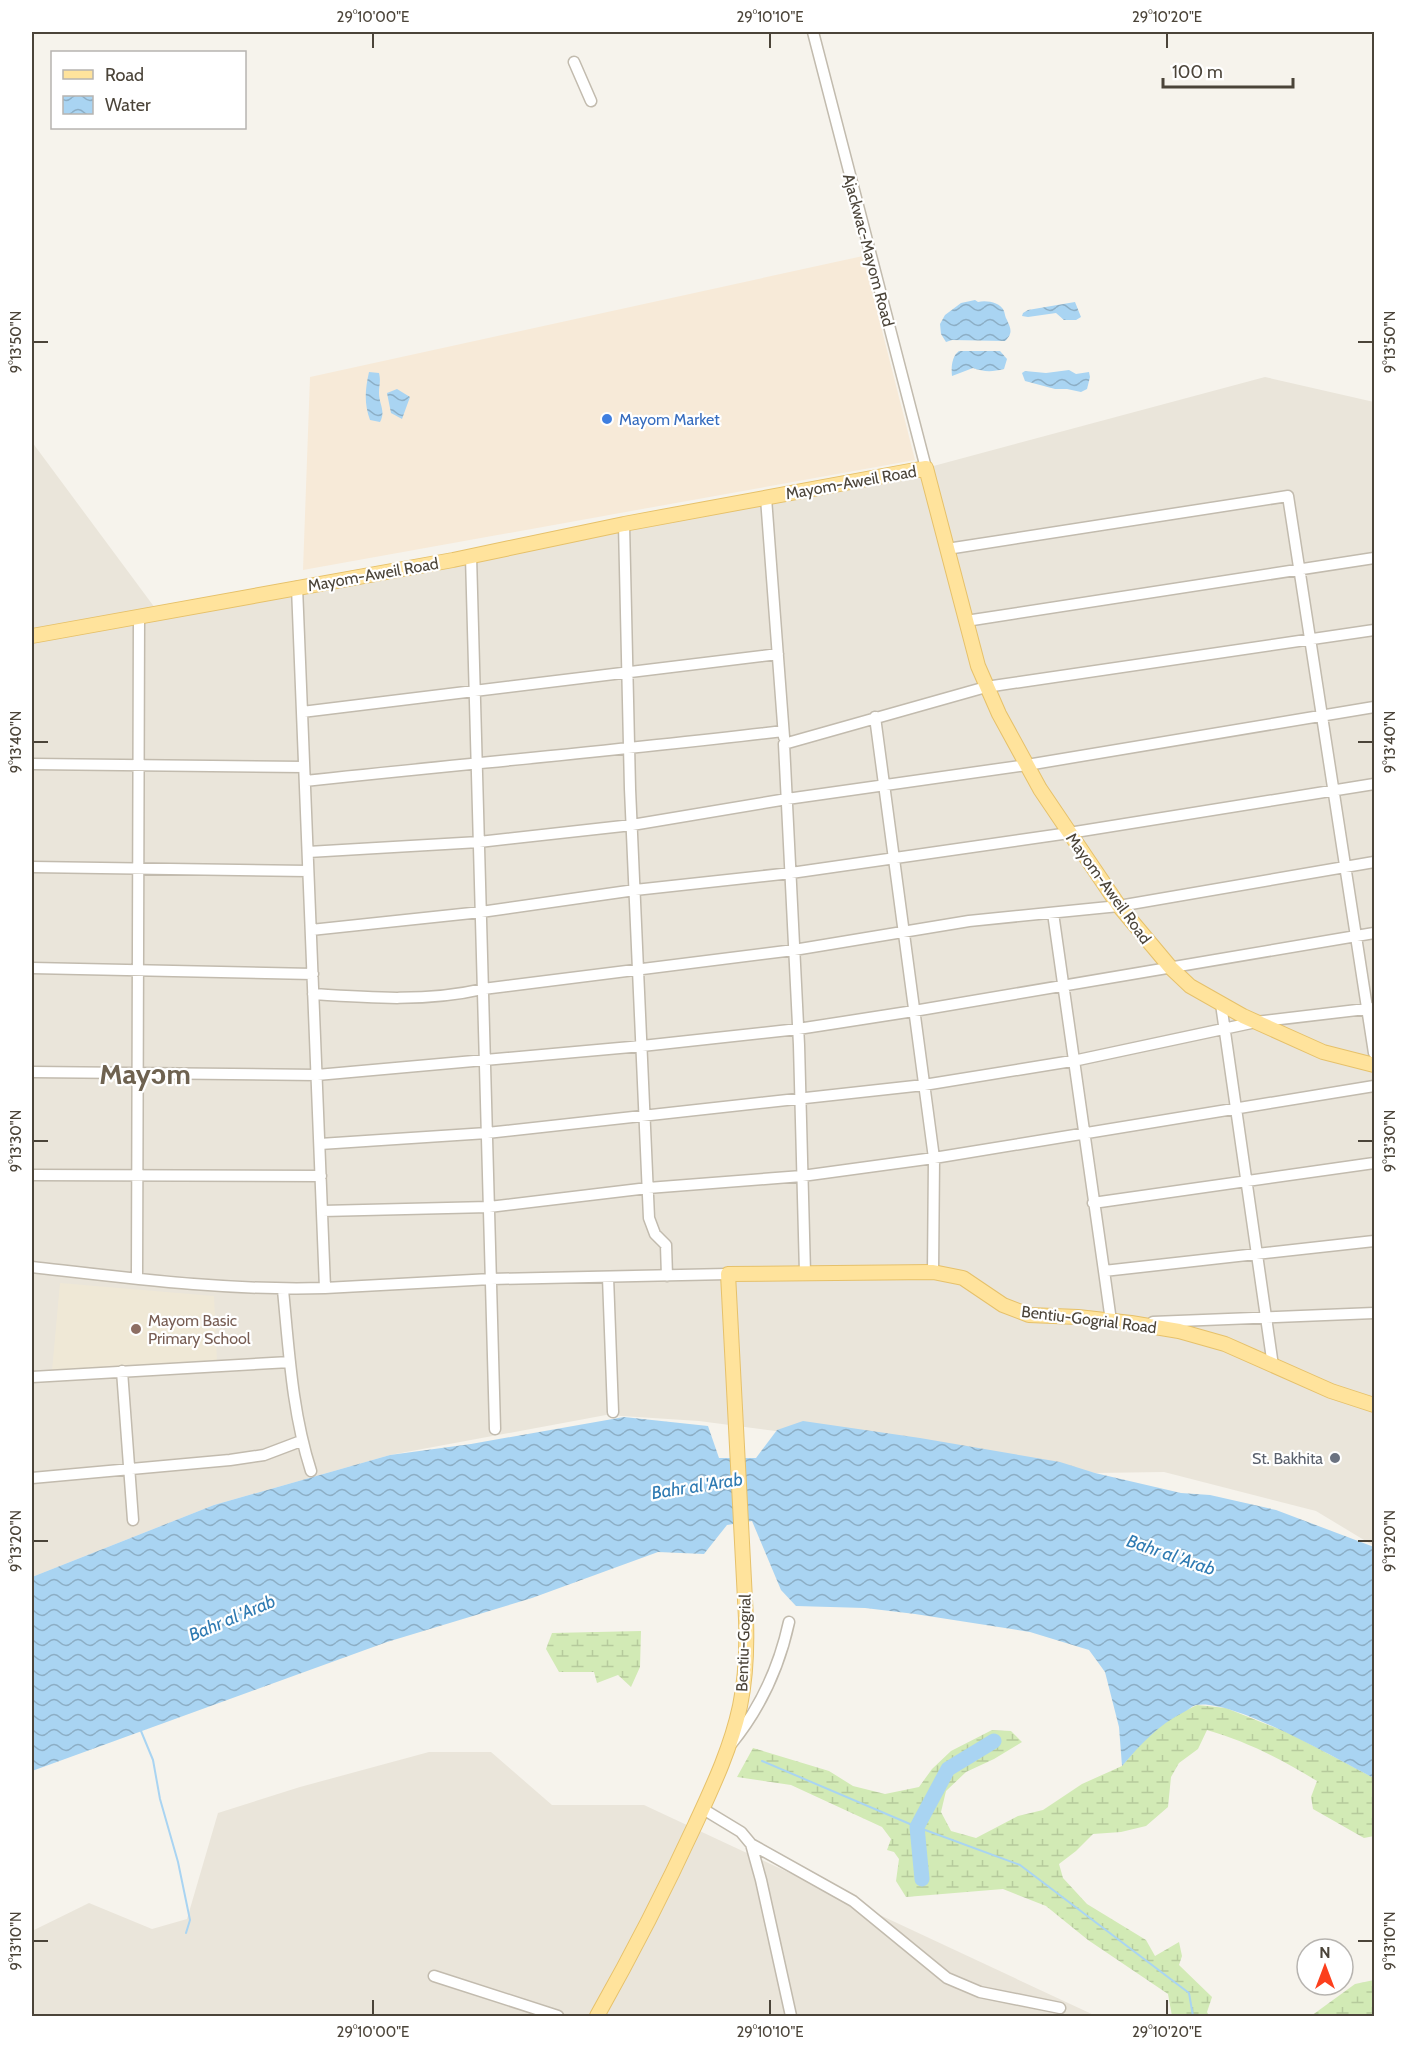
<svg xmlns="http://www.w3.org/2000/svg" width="1406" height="2048" font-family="Cabin,sans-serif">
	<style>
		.residential { fill: #eae5da }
		.commercial { fill: #f7ead8 }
		.education { fill: #efe8d6 }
		.wetland { fill: url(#wetland-marsh) }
		.water { fill: url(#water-waves) }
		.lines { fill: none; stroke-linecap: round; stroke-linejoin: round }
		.stream { stroke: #a9d4f2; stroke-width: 2 }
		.river { stroke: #a9d4f2; stroke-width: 15 }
		.minor-casing { stroke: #c2bbae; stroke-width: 13 }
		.major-casing { stroke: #e6c16a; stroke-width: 16 }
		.minor { stroke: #fff; stroke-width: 10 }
		.major { stroke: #ffe39c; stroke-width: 14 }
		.ticks { fill: none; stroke: #4b4439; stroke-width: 2 }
		.shop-dot { fill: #3f7fe0; stroke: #fff; stroke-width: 2 }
		.education-dot { fill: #8d6e63; stroke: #fff; stroke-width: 2 }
		.worship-dot { fill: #6b7280; stroke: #fff; stroke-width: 2 }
		.labels { text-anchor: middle; stroke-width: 4.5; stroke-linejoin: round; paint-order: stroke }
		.street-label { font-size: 16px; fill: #4b4439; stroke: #fff }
		.shop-label { font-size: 16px; fill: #366cbe; stroke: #fff; text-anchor: start }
		.education-label { font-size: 16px; fill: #785e54; stroke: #fff; text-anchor: start }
		.worship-label { font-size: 16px; fill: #5b616d; stroke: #fff; text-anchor: end }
		.water-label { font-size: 18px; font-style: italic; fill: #2e7ab2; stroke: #fff }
		.town-label { font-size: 28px; font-weight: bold; fill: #6e6250; stroke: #fff }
		.neatline { fill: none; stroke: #4b4439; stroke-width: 2 }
		.ticks-label { font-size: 15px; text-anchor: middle; fill: #4b4439 }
	</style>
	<defs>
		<pattern id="wetland-marsh" width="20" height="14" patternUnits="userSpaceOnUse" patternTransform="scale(1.5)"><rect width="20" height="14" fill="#d2eab5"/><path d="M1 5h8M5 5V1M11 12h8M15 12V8" fill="none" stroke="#b6ca9c"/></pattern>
		<pattern id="water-waves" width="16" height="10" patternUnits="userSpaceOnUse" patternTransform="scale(1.5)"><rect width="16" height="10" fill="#a9d4f2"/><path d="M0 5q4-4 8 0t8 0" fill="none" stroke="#8caec5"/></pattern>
	</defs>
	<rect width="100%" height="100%" fill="#f6f3ec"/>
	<path class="residential" d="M 1265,377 L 1374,402 L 1374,1546 L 1316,1511 L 1164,1472 L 1095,1473 L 699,1421 L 606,1415 L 390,1455 L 214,1505 L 32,1577 L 32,442 L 158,612 L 926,468 Z
		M 429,1752 L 491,1752 L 552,1805 L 644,1805 L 1096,2016 L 32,2016 L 32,1931 L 89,1903 L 152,1929 L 187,1919 L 218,1813 L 300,1787 Z"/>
	<path class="commercial" d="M 863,256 L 915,460 L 303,570 L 310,377 Z"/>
	<path class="education" d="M 60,1283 L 214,1296 L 217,1362 L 52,1371 Z"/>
	<path class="wetland" d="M 641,1631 L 640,1667 L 631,1687 L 618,1675 L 597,1683 L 594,1672 L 559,1672 L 546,1649 L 552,1633 Z
		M 1197,1705 L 1226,1708 L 1291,1734 L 1374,1778 L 1374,1836 L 1364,1838 L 1313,1809 L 1311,1797 L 1317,1781 C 1281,1759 1248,1742 1207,1730 L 1198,1749 L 1179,1763 L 1171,1777 L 1168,1807 L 1146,1826 L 1121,1832 L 1093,1834 L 1076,1851 L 1059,1864 L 1063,1878 L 1087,1904 L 1146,1940 L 1155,1956 L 1179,1942 L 1182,1956 L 1179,1965 L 1212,1997 L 1207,2012 L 1209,2016 L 1172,2016 L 1168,1994 L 1088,1940 L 1046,1906 L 1003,1889 L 906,1897 L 896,1881 L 899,1859 L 894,1852 L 887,1850 L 891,1839 L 882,1827 L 791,1785 L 737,1777 L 753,1748 L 829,1771 L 853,1786 L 885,1794 L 919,1787 L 932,1769 L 951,1751 L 992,1730 L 1011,1731 L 1022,1742 L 994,1759 L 966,1772 L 946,1791 L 941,1812 L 951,1831 L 976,1838 L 1018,1816 L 1043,1810 L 1082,1784 L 1122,1766 L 1145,1738 L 1170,1718 Z
		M 1374,1980 L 1374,2016 L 1311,2016 L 1355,1984 Z"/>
	<path class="water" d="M 975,300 L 978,302 C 986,300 1000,302 1004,311 C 1005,314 1005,317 1007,320 C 1011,329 1013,333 1005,341 L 952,340 L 946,342 L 941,334 L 940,324 L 945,315 L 961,303 Z
		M 1075,302 L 1081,317 L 1076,320 L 1064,320 L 1056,313 L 1028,317 L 1022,316 L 1023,313 L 1028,310 Z
		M 959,351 L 1000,351 L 1007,359 L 1004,369 C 992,372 984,372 973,368 L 952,376 C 951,367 952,356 959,351 Z
		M 1069,370 L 1076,374 L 1089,372 L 1090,377 L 1087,389 L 1081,392 L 1067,389 L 1055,389 L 1025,381 L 1022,373 L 1025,371 L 1046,373 Z
		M 369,372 L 379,373 C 381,381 379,385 379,393 C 379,404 386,411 380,422 L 370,420 C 364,403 365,390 369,372 Z
		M 397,389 L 410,397 L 402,419 L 391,413 L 387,393 Z
		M 624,1417 L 708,1426 L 719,1458 L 756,1458 L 777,1430 L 803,1421 L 920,1438 L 1060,1462 L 1095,1473 L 1181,1493 L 1210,1495 L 1276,1510 L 1374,1547 L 1374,1778 C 1338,1760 1233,1698 1196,1705 C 1192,1706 1188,1710 1184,1712 C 1158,1725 1141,1744 1122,1766 L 1119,1727 L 1105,1672 L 1089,1650 L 1030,1632 L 915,1614 L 865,1608 L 796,1606 L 781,1590 L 752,1521 L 727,1525 L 704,1554 L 658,1552 L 532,1598 L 387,1642 L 32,1771 L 32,1577 L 214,1505 L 390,1455 L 471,1444 Z"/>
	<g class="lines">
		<path class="stream" d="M 141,1731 L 153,1760 L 160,1799 L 178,1862 L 190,1920 L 186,1933
			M 762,1761 L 917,1827 L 1020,1865 L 1189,1993 L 1193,2016
			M 1371,2016 L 1374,2015"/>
		<path class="river" d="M 922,1879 L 917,1827 L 948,1769 L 994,1741"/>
		<g class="minor-casing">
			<path id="minor" d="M 813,32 L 926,468
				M 574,62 L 591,101
				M 766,498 L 784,737
				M 624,524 L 630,789 L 649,1218 L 655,1234 L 666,1245 L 667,1276
				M 947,549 L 1288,496 L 1374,1053
				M 471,556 L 495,1429
				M 297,587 L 325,1288 L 491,1279 L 728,1274
				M 966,621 L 1374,558
				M 302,712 L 778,654
				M 875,717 L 934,1158 L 933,1272
				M 32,764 L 304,767
				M 305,781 C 464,764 624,750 783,731
				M 308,852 L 479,842 L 632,825 L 787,799 L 1027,765 L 1374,707
				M 32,867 L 308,871
				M 1053,913 L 1104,1271 L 1374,1241
				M 311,930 L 481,912 L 635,890 L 791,873 L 1069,833 L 1374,784
				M 32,968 L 313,974
				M 313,994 C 371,998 427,1002 483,989 L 794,950 L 969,921 L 1119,906 L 1374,862
				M 1221,1004 L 1273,1366
				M 32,1072 L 317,1075 L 642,1046 L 798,1029 L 914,1011 L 1374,933
				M 320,1144 L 487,1133 L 924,1085 L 1078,1060 L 1256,1022 L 1374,1008
				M 32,1175 L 321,1176
				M 1093,1203 L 1374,1163
				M 322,1211 L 489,1207 L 648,1188 L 802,1176 L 934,1158 L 1374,1086
				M 32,1267 C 129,1278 227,1291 325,1288
				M 1104,1271 L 1111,1321
				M 805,1273 L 799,1045 L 784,744 L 986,687 L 1374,630
				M 608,1277 L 613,1412
				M 137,1279 L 139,616
				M 283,1290 C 289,1351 292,1412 311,1471
				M 1153,1322 L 1374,1313
				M 122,1371 L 133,1520
				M 32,1377 L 290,1362
				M 32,1478 L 230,1460 L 264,1455 L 301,1441
				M 732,1743 C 761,1707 779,1668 789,1622
				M 703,1809 L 741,1832 L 751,1844 L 761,1880 L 791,2016
				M 751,1844 L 853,1901 L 947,1978 L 980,1992 L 1060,2008
				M 434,1976 L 558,2016"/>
		</g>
		<g class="major-casing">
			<path id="major" d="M 32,636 L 453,560 L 624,524 L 926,468 L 978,666 L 999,714 L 1040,789 L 1119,906 L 1171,968 L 1190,986 L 1243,1016 L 1323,1052 L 1374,1065
				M 597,2016 C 632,1954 665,1890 695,1825 C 713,1786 731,1748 740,1706 C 746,1677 747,1648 746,1619 L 728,1274 L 933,1272 L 963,1278 L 1003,1305 L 1029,1315 L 1078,1317 L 1131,1323 L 1179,1331 L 1225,1344 L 1331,1391 L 1374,1405"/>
		</g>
		<use href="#minor" class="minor"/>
		<use href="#major" class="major"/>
	</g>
	<path class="ticks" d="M 373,33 L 373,48M 770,33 L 770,48M 1167,33 L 1167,48M 33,342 L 48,342M 1358,342 L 1373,342M 33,742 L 48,742M 1358,742 L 1373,742M 33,1141 L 48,1141M 1358,1141 L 1373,1141M 33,1541 L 48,1541M 1358,1541 L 1373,1541M 33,1941 L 48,1941M 1358,1941 L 1373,1941M 373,2000 L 373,2015M 770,2000 L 770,2015M 1167,2000 L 1167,2015"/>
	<circle class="shop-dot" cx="607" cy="419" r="6"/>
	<circle class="education-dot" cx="136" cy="1329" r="6"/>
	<circle class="worship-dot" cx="1335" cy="1458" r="6"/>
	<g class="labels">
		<g class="street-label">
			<text transform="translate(869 250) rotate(75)" y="6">Ajackwac-Mayom Road</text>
			<text transform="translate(851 482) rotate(-10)" y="6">Mayom-Aweil Road</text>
			<text transform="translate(373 574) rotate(-10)" y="6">Mayom-Aweil Road</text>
			<text transform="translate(1109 888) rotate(54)" y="6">Mayom-Aweil Road</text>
			<text transform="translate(1089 1319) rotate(7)" y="6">Bentiu-Gogrial Road</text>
			<text transform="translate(743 1643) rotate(-88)" y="6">Bentiu-Gogrial</text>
		</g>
		<g class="shop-label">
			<text x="619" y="425">Mayom Market</text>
		</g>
		<g class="education-label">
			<text x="148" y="1326">Mayom Basic<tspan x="148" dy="18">Primary School</tspan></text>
		</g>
		<g class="worship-label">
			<text x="1323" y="1464">St. Bakhita</text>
		</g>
		<g class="water-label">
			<text transform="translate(697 1486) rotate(-9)" y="6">Bahr al 'Arab</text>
			<text transform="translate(1171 1555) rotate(19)" y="6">Bahr al 'Arab</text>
			<text transform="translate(232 1618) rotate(-23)" y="6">Bahr al 'Arab</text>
		</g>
		<g class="town-label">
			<text x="145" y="1084">Mayɔm</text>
		</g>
	</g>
	<rect width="1406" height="2048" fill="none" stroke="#ffffff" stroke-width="66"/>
	<rect x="51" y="51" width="195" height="78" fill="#ffffff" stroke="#b7b4b0" stroke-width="1.5"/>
	<rect x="63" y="70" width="30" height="9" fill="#ffe39c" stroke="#b7b4b0" stroke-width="1.5"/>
	<text x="105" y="81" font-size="18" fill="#4b4439">Road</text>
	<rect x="63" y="96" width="30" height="18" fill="url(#water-waves)" stroke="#b7b4b0" stroke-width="1.5"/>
	<text x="105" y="111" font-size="18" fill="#4b4439">Water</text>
	<g transform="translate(1325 1967)"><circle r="28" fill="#ffffff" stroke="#b7b4b0" stroke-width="1.5"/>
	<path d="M0-4.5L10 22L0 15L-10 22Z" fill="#fc3f1d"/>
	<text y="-9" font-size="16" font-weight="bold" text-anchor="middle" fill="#4b4439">N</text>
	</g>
	<path d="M1163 78v9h130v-9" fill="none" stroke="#4b4439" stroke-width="3"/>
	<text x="1172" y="78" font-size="18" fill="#4b4439" stroke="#ffffff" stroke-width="4.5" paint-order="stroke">100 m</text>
	<rect x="33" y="33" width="1340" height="1982" class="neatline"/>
	<g class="ticks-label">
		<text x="373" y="22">29°10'00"E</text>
		<text x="770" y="22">29°10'10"E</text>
		<text x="1167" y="22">29°10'20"E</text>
		<text transform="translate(16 342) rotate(-90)" y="5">9°13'50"N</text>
		<text transform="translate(1390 342) rotate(-90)" y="5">9°13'50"N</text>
		<text transform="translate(16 742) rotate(-90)" y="5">9°13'40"N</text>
		<text transform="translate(1390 742) rotate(-90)" y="5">9°13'40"N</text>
		<text transform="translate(16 1141) rotate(-90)" y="5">9°13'30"N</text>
		<text transform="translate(1390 1141) rotate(-90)" y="5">9°13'30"N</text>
		<text transform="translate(16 1541) rotate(-90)" y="5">9°13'20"N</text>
		<text transform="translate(1390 1541) rotate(-90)" y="5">9°13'20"N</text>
		<text transform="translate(16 1941) rotate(-90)" y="5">9°13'10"N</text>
		<text transform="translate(1390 1941) rotate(-90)" y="5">9°13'10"N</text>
		<text x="373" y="2037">29°10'00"E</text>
		<text x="770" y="2037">29°10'10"E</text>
		<text x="1167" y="2037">29°10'20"E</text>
	</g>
</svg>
